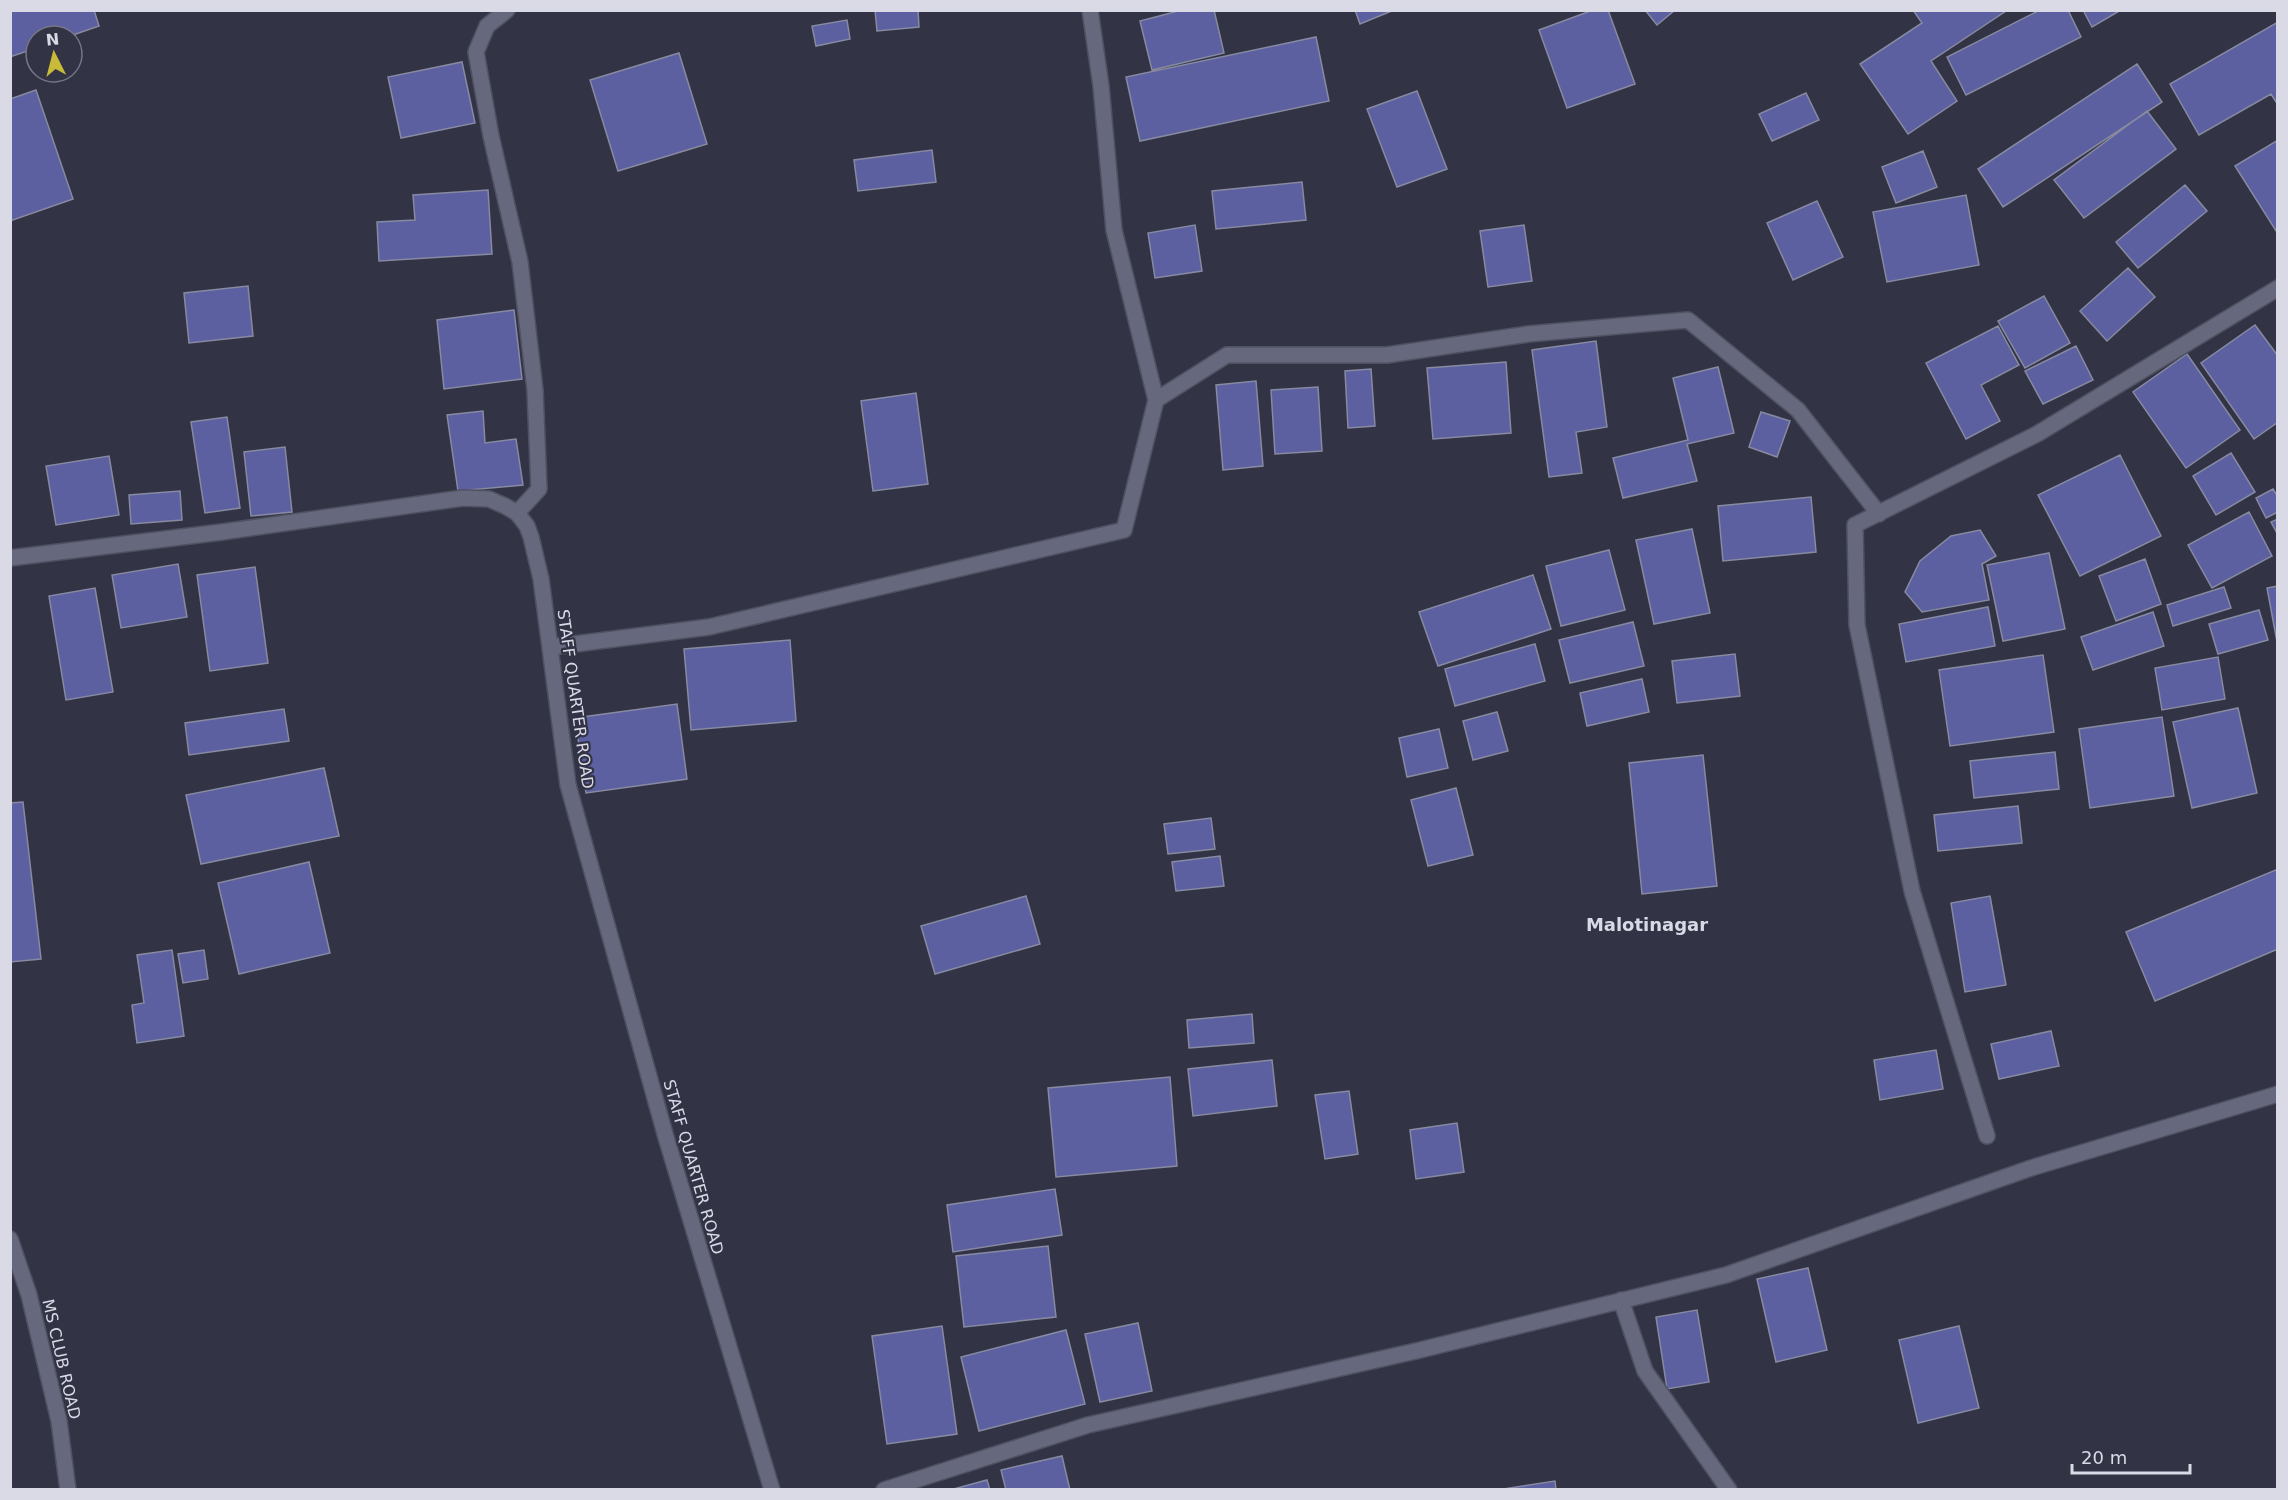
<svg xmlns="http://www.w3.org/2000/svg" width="2288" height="1500" font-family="'DejaVu Sans',sans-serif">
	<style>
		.building { fill: #5c5fa0; stroke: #878aa0; stroke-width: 1.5 }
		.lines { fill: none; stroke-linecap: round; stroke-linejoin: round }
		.minor-casing { stroke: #4f5060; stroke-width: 18 }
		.minor { stroke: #66687d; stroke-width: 15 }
		.labels { text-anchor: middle; stroke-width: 4.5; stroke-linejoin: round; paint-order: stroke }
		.street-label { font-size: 16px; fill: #d9dae6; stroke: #323446 }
		.neighbourhood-label { font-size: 18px; font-weight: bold; fill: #d9dae6; stroke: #323446 }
	</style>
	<rect width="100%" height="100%" fill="#323446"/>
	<path class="building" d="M 10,10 L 94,10 L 99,26 L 70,36 L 36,36 L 36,48 L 10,57 Z
		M 875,10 L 918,10 L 919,27 L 877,31 Z
		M 1182,10 L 1214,10 L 1224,53 L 1152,70 L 1140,21 Z
		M 1355,10 L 1394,10 L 1360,24 Z
		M 1593,10 L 1608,10 L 1635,84 L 1567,108 L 1539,30 Z
		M 1645,10 L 1675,10 L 1657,25 Z
		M 1913,10 L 2006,11 L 1931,61 L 1957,101 L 1908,134 L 1860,64 L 1922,23 Z
		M 2040,10 L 2068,10 L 2081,37 L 1966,95 L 1947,57 Z
		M 2083,10 L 2121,10 L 2092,27 Z
		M 847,20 L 850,39 L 816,46 L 812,26 Z
		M 2278,22 L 2278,105 L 2271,94 L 2199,135 L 2170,84 Z
		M 1316,37 L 1329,101 L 1140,141 L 1126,77 Z
		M 679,53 L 707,144 L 618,171 L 590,80 Z
		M 462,62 L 475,123 L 401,138 L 388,77 Z
		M 2137,64 L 2162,102 L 2003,207 L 1978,169 Z
		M 36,90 L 73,199 L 10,221 L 10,99 Z
		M 1417,91 L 1447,169 L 1397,187 L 1367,109 Z
		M 1806,93 L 1819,120 L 1772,141 L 1759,114 Z
		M 2147,111 L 2176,149 L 2084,218 L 2054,180 Z
		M 2278,140 L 2278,234 L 2235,166 Z
		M 932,150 L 936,182 L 858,191 L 854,160 Z
		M 1923,151 L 1937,187 L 1896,203 L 1882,167 Z
		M 1302,182 L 1306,220 L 1216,229 L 1212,191 Z
		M 2185,185 L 2207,211 L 2138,268 L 2116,242 Z
		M 488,190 L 492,254 L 379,261 L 377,222 L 415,220 L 413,195 Z
		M 1966,195 L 1979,265 L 1887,282 L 1873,212 Z
		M 1817,201 L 1843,257 L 1793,280 L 1767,223 Z
		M 1195,225 L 1202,271 L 1155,278 L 1148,233 Z
		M 1524,225 L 1532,281 L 1488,287 L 1480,231 Z
		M 2128,268 L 2155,297 L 2107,341 L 2080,311 Z
		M 248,286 L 253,336 L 189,343 L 184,293 Z
		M 2044,296 L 2070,343 L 2025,368 L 1998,321 Z
		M 514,310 L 522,379 L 444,389 L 437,320 Z
		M 2255,325 L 2278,356 L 2278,422 L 2254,439 L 2201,363 Z
		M 1998,326 L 2019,365 L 1981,385 L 2000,421 L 1966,439 L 1926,363 Z
		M 1596,341 L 1607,427 L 1576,432 L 1582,473 L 1549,477 L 1532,350 Z
		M 2076,346 L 2093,380 L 2043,404 L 2025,371 Z
		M 2187,354 L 2240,430 L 2186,468 L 2133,392 Z
		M 1506,362 L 1511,433 L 1433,439 L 1427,368 Z
		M 1718,367 L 1734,433 L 1687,444 L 1697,481 L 1623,498 L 1613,458 L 1688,440 L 1673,378 Z
		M 1371,369 L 1375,426 L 1348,428 L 1345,371 Z
		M 1256,381 L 1263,466 L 1223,470 L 1216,385 Z
		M 1318,387 L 1322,451 L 1275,454 L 1271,390 Z
		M 916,393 L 928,484 L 873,491 L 861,401 Z
		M 483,411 L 485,443 L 516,439 L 523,485 L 458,491 L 447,415 Z
		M 1761,412 L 1790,421 L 1777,457 L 1749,447 Z
		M 227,417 L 240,508 L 205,513 L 191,422 Z
		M 285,447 L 292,512 L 251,516 L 244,452 Z
		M 2231,453 L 2255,492 L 2216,515 L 2193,476 Z
		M 2120,455 L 2161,536 L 2080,576 L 2038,495 Z
		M 109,456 L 119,515 L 56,525 L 46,466 Z
		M 2273,489 L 2278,497 L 2278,512 L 2266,518 L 2256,498 Z
		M 180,491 L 182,520 L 131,524 L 129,495 Z
		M 1811,497 L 1816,552 L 1723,561 L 1718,506 Z
		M 2249,512 L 2272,556 L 2212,588 L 2188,545 Z
		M 2278,519 L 2278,535 L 2271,522 Z
		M 1692,529 L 1710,613 L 1654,624 L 1636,540 Z
		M 1980,530 L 1996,556 L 1982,564 L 1989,600 L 1922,612 L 1905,592 L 1920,561 L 1951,536 Z
		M 1609,550 L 1625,610 L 1561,626 L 1546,566 Z
		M 2049,553 L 2065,629 L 2003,641 L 1987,565 Z
		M 2145,559 L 2161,604 L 2116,621 L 2099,576 Z
		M 178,564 L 187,617 L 121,628 L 112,575 Z
		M 255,567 L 268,663 L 210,671 L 197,575 Z
		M 1533,575 L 1551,629 L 1438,666 L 1419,612 Z
		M 2278,586 L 2278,647 L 2267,588 Z
		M 2224,587 L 2231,608 L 2173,626 L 2167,605 Z
		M 95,588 L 113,692 L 66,700 L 49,596 Z
		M 1988,607 L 1995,646 L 1906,662 L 1899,624 Z
		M 2259,610 L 2268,640 L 2218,654 L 2209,624 Z
		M 2153,612 L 2164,646 L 2093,670 L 2081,637 Z
		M 1633,622 L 1644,666 L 1570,683 L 1559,640 Z
		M 790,640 L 796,721 L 691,730 L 684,649 Z
		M 1535,644 L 1545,681 L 1455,706 L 1445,669 Z
		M 1735,654 L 1740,696 L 1677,703 L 1672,661 Z
		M 2043,655 L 2054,732 L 1950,746 L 1939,670 Z
		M 2218,657 L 2225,699 L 2162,710 L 2155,668 Z
		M 1642,679 L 1649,712 L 1587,726 L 1580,693 Z
		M 677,704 L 687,779 L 586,793 L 575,718 Z
		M 2238,708 L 2257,793 L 2192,808 L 2173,722 Z
		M 284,709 L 289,741 L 189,755 L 185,723 Z
		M 1497,712 L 1508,751 L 1473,760 L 1463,721 Z
		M 2162,717 L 2174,796 L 2090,808 L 2079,729 Z
		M 1439,729 L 1448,768 L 1407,777 L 1399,738 Z
		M 2055,752 L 2059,789 L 1974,798 L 1970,761 Z
		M 1703,755 L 1717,886 L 1642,894 L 1629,763 Z
		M 324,768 L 339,836 L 201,864 L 186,795 Z
		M 1456,788 L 1473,855 L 1428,866 L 1411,800 Z
		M 23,802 L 41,959 L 10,962 L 10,803 Z
		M 2018,806 L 2022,843 L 1938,851 L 1934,815 Z
		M 1211,818 L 1215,849 L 1168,854 L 1164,824 Z
		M 1220,856 L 1224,886 L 1176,891 L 1172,862 Z
		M 309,862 L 330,953 L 239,974 L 218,883 Z
		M 2278,869 L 2278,949 L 2155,1001 L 2126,932 Z
		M 1026,896 L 1040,944 L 935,974 L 921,926 Z
		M 1990,896 L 2006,985 L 1965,992 L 1951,903 Z
		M 172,950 L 184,1036 L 137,1043 L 132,1005 L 144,1003 L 137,955 Z
		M 204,950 L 208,979 L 183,983 L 178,954 Z
		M 1252,1014 L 1254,1043 L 1189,1048 L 1187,1020 Z
		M 2051,1031 L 2059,1066 L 1999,1079 L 1991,1044 Z
		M 1936,1050 L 1943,1089 L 1880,1100 L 1874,1060 Z
		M 1272,1060 L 1277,1106 L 1193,1116 L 1188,1069 Z
		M 1170,1077 L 1177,1166 L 1056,1177 L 1048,1088 Z
		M 1349,1091 L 1358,1154 L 1325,1159 L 1315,1095 Z
		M 1457,1123 L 1464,1172 L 1416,1179 L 1410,1130 Z
		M 1055,1189 L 1062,1235 L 953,1252 L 947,1205 Z
		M 1048,1246 L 1056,1317 L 964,1327 L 956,1256 Z
		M 1808,1268 L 1827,1350 L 1776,1362 L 1757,1279 Z
		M 1697,1310 L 1709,1382 L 1667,1389 L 1656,1317 Z
		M 1138,1323 L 1152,1391 L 1100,1402 L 1085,1334 Z
		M 942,1326 L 957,1434 L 887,1444 L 872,1336 Z
		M 1959,1326 L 1979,1408 L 1918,1423 L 1899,1340 Z
		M 1066,1330 L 1085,1404 L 979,1431 L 961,1357 Z
		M 1062,1456 L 1070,1490 L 1006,1490 L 1001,1470 Z
		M 987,1480 L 990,1490 L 950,1490 Z
		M 1555,1481 L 1556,1490 L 1497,1490 Z"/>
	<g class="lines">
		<g class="minor-casing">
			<path id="minor" d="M 507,10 L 487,26 L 476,52 L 491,136 L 520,262 L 535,390 L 539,489 L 517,513
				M 1156,400 L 1227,355 L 1387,355 L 1528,334 L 1688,320 L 1798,410 L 1879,514
				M 10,558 L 222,532 L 463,498 L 489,499 L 505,506 L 517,513 L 527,526 L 531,537 L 541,579 L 568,785 L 665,1134 L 772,1490
				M 551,647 L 709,627 L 1124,530 L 1156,400 L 1114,230 L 1101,86 L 1090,10
				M 1987,1136 L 1912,891 L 1857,625 L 1855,525 L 2037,434 L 2278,288
				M 10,1239 L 29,1295 L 59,1421 L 68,1490
				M 1621,1300 L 1645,1371 L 1729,1490
				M 884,1490 L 1088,1425 L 1416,1351 L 1726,1275 L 2031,1168 L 2278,1094"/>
		</g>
		<use href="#minor" class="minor"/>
	</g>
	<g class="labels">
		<g class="street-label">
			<text transform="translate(576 699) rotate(82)" y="6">STAFF QUARTER ROAD</text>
			<text transform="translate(694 1167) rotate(74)" y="6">STAFF QUARTER ROAD</text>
			<text transform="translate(62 1359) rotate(77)" y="6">MS CLUB ROAD</text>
		</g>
		<g class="neighbourhood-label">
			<text x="1647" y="931">Malotinagar</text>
		</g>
	</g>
	<rect width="2288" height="1500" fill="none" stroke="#d9dae6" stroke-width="24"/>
	<g transform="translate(54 54) rotate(354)"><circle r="28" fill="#323446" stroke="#757686" stroke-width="1.5"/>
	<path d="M0-4.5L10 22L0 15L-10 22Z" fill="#caba39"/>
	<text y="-9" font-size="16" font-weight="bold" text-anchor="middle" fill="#d9dae6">N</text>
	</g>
	<path d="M2072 1464v9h118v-9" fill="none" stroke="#d9dae6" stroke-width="3"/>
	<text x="2081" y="1464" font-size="18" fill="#d9dae6" stroke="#323446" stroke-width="4.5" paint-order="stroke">20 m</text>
</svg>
